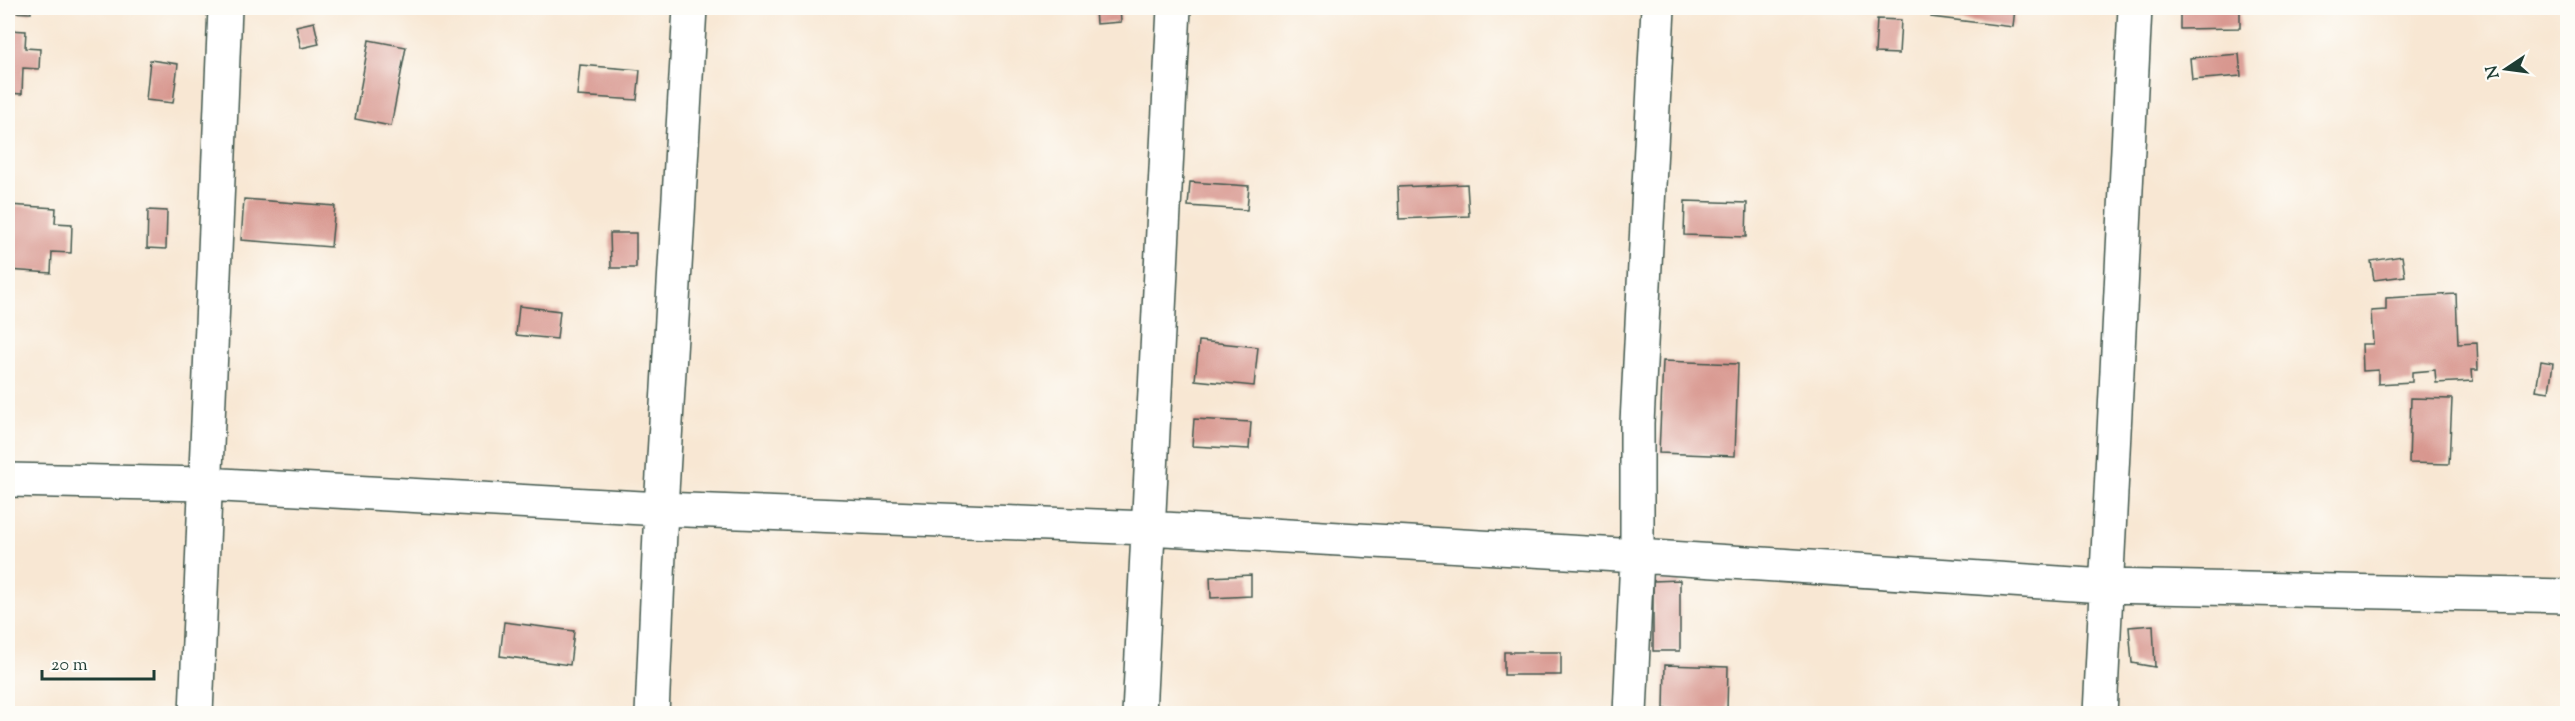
<svg xmlns="http://www.w3.org/2000/svg" width="2575" height="721" font-family="'Sorts Mill Goudy',serif">
	<style>
		.building { fill: #d8978f }
		.lines { fill: none; stroke-linecap: round; stroke-linejoin: round }
		.street-casing { stroke: #40564c; stroke-width: 36 }
		.street { stroke: #fff; stroke-width: 33 }
	</style>
	<rect width="100%" height="100%" fill="#fdfcf7"/>
	<filter id="ink" filterUnits="userSpaceOnUse"><feTurbulence type="fractalNoise" baseFrequency=".0167" numOctaves="2"/><feDisplacementMap in="SourceGraphic" scale="12" xChannelSelector="R" yChannelSelector="G"/><feConvolveMatrix kernelMatrix="1 2 1 2 8 2 1 2 1" color-interpolation-filters="sRGB"/></filter>
	<filter id="wash" filterUnits="userSpaceOnUse"><feTurbulence type="fractalNoise" baseFrequency=".008" numOctaves="4" result="noise"/><feDisplacementMap in="SourceGraphic" scale="24" xChannelSelector="R" yChannelSelector="G"/><feGaussianBlur stdDeviation="1.35" result="paint"/><feColorMatrix in="noise" values="0 0 0 0 0 0 0 0 0 0 0 0 0 0 0 0 0 1.4 0 .05"/><feComposite in="paint" operator="in"/></filter>
	<g filter="url(#wash)">
		<rect width="100%" height="100%" fill="#f8e7d3"/>
		<g id="blocks">
			<path class="building" d="M 8,8 L 31,8 L 31,13 L 8,12 Z
				M 1095,8 L 1120,8 L 1121,22 L 1096,24 Z
				M 1932,8 L 2015,8 L 2013,27 L 1931,17 Z
				M 2180,8 L 2240,8 L 2240,28 L 2180,29 Z
				M 1877,19 L 1901,20 L 1899,54 L 1875,53 Z
				M 314,22 L 319,44 L 301,48 L 296,26 Z
				M 8,30 L 26,31 L 25,48 L 40,49 L 39,69 L 23,68 L 22,94 L 8,93 Z
				M 369,40 L 406,47 L 391,126 L 355,119 Z
				M 2239,54 L 2241,76 L 2192,80 L 2190,58 Z
				M 150,60 L 178,64 L 173,103 L 146,100 Z
				M 580,65 L 640,70 L 637,100 L 577,96 Z
				M 1190,182 L 1249,186 L 1247,210 L 1188,206 Z
				M 1467,184 L 1469,216 L 1399,219 L 1398,187 Z
				M 244,199 L 335,206 L 331,247 L 241,240 Z
				M 1685,201 L 1747,203 L 1746,237 L 1684,235 Z
				M 8,205 L 56,208 L 55,223 L 72,224 L 71,253 L 52,252 L 51,273 L 8,270 Z
				M 148,210 L 167,211 L 166,249 L 147,248 Z
				M 610,233 L 636,233 L 636,268 L 611,268 Z
				M 2402,256 L 2405,276 L 2374,280 L 2371,261 Z
				M 2456,294 L 2458,344 L 2477,343 L 2478,370 L 2472,370 L 2473,381 L 2436,383 L 2435,370 L 2412,372 L 2412,382 L 2378,384 L 2378,370 L 2363,371 L 2362,344 L 2373,344 L 2371,311 L 2386,310 L 2386,298 Z
				M 519,306 L 560,311 L 557,339 L 516,335 Z
				M 1199,341 L 1258,347 L 1254,386 L 1195,380 Z
				M 1663,361 L 1738,364 L 1735,456 L 1659,453 Z
				M 2541,361 L 2553,363 L 2549,392 L 2536,390 Z
				M 2411,398 L 2452,399 L 2449,464 L 2409,463 Z
				M 1194,419 L 1251,422 L 1249,449 L 1192,446 Z
				M 1251,575 L 1251,596 L 1211,598 L 1210,577 Z
				M 1680,580 L 1680,651 L 1653,651 L 1653,581 Z
				M 504,622 L 574,631 L 570,665 L 500,656 Z
				M 2153,625 L 2155,667 L 2132,663 L 2129,627 Z
				M 1504,652 L 1561,652 L 1561,675 L 1504,675 Z
				M 1665,665 L 1728,667 L 1727,711 L 1664,709 Z"/>
		</g>
	</g>
	<g filter="url(#ink)">
		<use href="#blocks" fill-opacity="0" stroke="#40564c" stroke-width="1.5"/>
		<g class="lines">
			<g class="street-casing">
				<path id="street" d="M 8,480 L 205,484 L 661,509 L 1147,528 L 1637,556 L 2105,586 L 2568,596
					M 196,714 L 225,8
					M 652,714 L 661,509 L 690,8
					M 1139,714 L 1174,8
					M 1630,714 L 1637,556 L 1637,423 L 1658,8
					M 2100,714 L 2135,8"/>
			</g>
			<use href="#street" class="street"/>
		</g>
	</g>
	<rect width="2575" height="721" fill="none" stroke="#fdfcf7" stroke-width="30"/>
	<g transform="translate(2506 69) rotate(257)" stroke="#fdfcf7" stroke-width="4.5" paint-order="stroke">
	<path d="M0-4.5L10 22L0 15L-10 22Z" fill="#1f3d34"/>
	<text y="-9" font-size="16" font-weight="bold" text-anchor="middle" fill="#1f3d34">N</text>
	</g>
	<path d="M42 670v9h112v-9" fill="none" stroke="#1f3d34" stroke-width="3"/>
	<text x="51" y="670" font-size="18" fill="#1f3d34" stroke="#fdfcf7" stroke-width="4.5" paint-order="stroke">20 m</text>
</svg>
